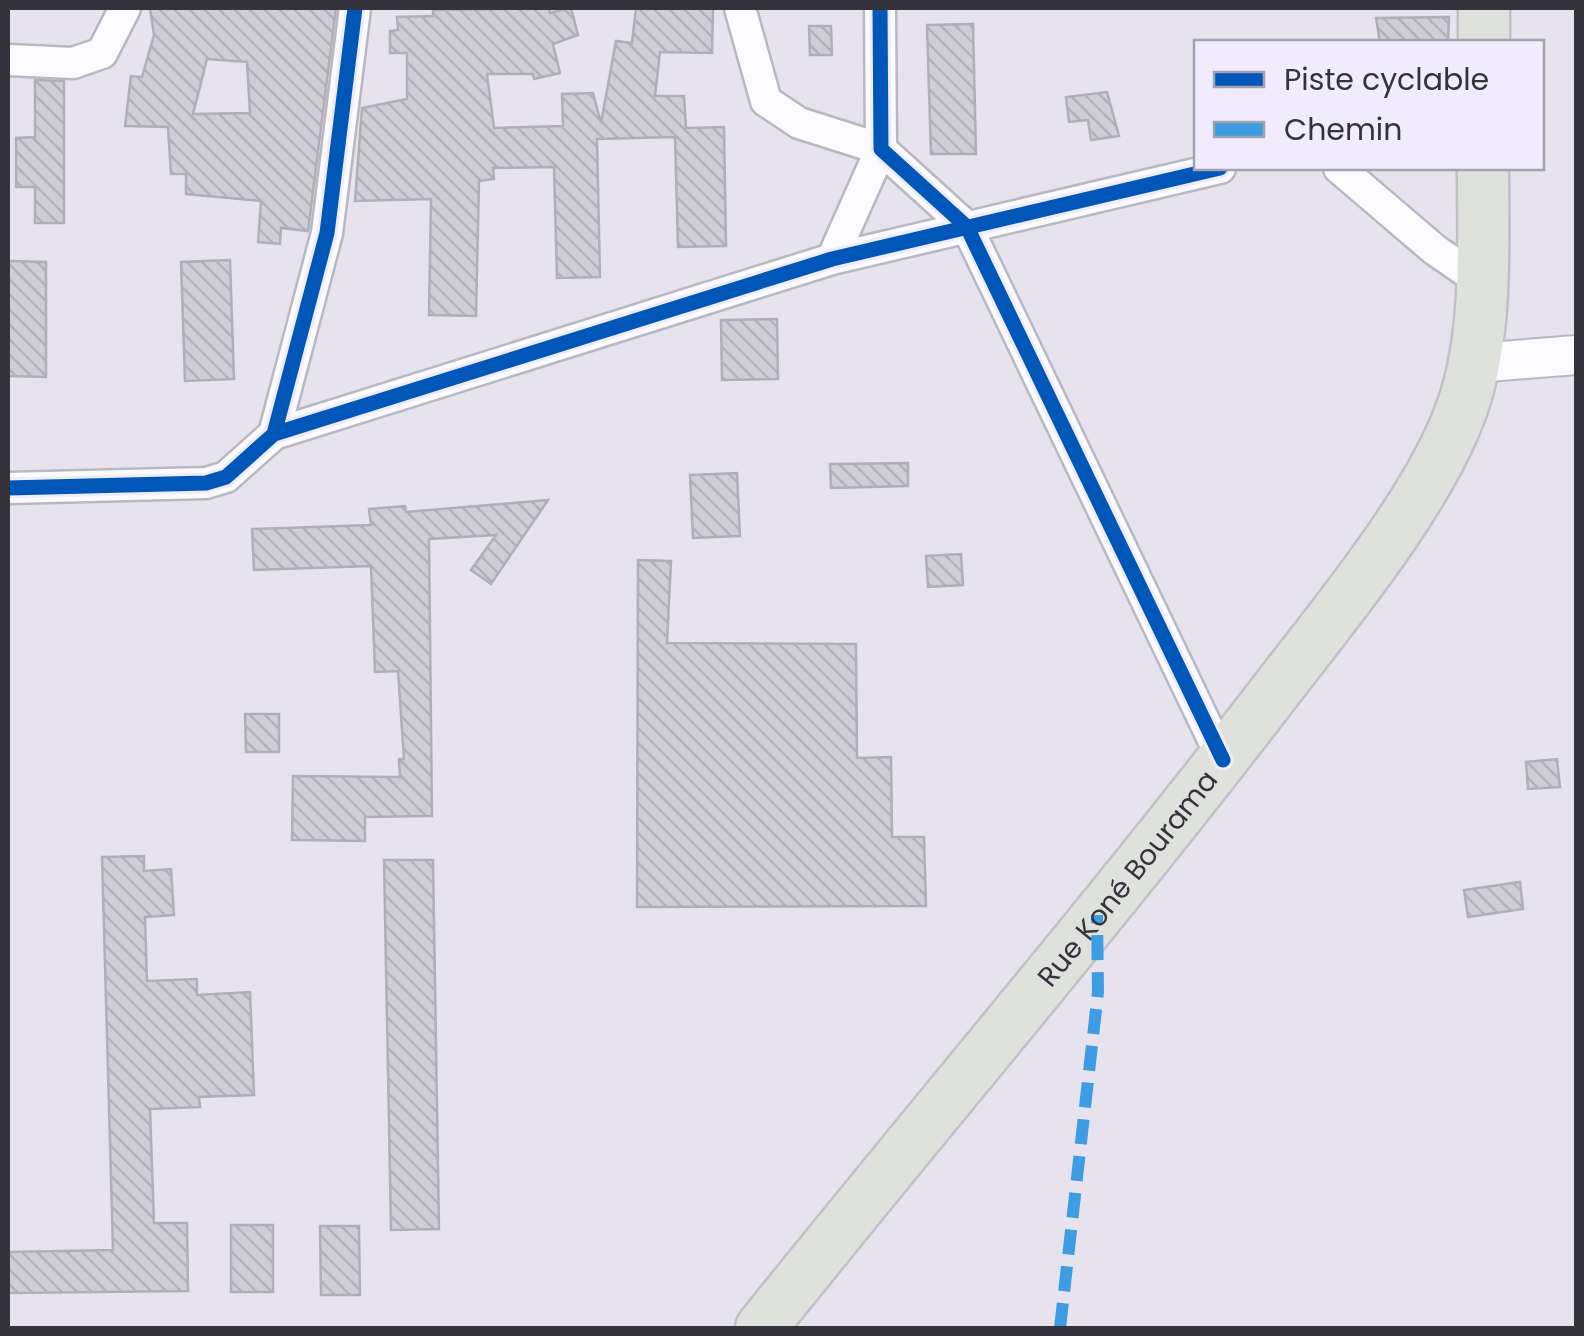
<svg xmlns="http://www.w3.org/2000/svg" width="1584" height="1336" font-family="Poppins,sans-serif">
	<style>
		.building { fill: url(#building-back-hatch); stroke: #b0aeb6; stroke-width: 2.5; fill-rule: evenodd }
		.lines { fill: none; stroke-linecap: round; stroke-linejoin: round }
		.minor-casing { stroke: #b9b8c0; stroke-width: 35 }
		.tertiary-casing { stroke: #b9b8c0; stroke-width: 42 }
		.trunk-casing { stroke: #c2c0c7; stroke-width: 55 }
		.minor { stroke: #fbfbfd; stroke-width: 30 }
		.tertiary { stroke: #fbfbfd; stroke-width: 38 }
		.trunk { stroke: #dfe2dc; stroke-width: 50 }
		.quiet { stroke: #3e9de2; stroke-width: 12; stroke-dasharray: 25 12; stroke-linecap: butt }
		.cycleway-casing { stroke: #f0ecfe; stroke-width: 21 }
		.cycleway { stroke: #0057b8; stroke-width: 15 }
		.labels { text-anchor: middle; stroke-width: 9; stroke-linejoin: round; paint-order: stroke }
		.street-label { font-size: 28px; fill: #34323a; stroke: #f0ecfe }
	</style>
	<defs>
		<pattern id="building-back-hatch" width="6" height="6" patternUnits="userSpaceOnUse" patternTransform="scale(2.5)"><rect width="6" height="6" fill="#cfcdd6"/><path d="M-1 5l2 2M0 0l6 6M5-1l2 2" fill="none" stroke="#b2b0b8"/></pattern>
	</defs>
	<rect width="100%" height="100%" fill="#e6e3ef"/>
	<path class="building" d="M 150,8 L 336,8 L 308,231 L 281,228 L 280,244 L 258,242 L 261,201 L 186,194 L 186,174 L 171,174 L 168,127 L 125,126 L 131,76 L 142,77 L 154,35 ZM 207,59 L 247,62 L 250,113 L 193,114 Z
		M 549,8 L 550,13 L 571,8 L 578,35 L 553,44 L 560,73 L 534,79 L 533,74 L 487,74 L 494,128 L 563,126 L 562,94 L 593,93 L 601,123 L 616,41 L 632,43 L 636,8 L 713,8 L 712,53 L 660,52 L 655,96 L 684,96 L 686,128 L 724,127 L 726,246 L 678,247 L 675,137 L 597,139 L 600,277 L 557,278 L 554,167 L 493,168 L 494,179 L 479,181 L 476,316 L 429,315 L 431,199 L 355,201 L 362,108 L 407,99 L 407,53 L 390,53 L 390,31 L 398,30 L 397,17 L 433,16 L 433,10 Z
		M 1449,17 L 1448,42 L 1380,42 L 1376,18 Z
		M 973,24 L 976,154 L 931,154 L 927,25 Z
		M 809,26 L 831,26 L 832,55 L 810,55 Z
		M 35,80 L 64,81 L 64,223 L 35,223 L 35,187 L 16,187 L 16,138 L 35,137 Z
		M 1107,92 L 1119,136 L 1091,140 L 1088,120 L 1069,122 L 1066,97 Z
		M 230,260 L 234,379 L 185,381 L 181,262 Z
		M 8,261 L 46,262 L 46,377 L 8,376 Z
		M 777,319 L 778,379 L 722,380 L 721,320 Z
		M 908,463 L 908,486 L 831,488 L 830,464 Z
		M 737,473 L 740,536 L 693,538 L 690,475 Z
		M 548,500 L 491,584 L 471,570 L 496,535 L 429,539 L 432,816 L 365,817 L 365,841 L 292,840 L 293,776 L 400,777 L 399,759 L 404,759 L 398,671 L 375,672 L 371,566 L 254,570 L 252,529 L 371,525 L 369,509 L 405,506 L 406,512 Z
		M 961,554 L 963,585 L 928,587 L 926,556 Z
		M 638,560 L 671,561 L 667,643 L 856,644 L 857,758 L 891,757 L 892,837 L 924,837 L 926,906 L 637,907 Z
		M 245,714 L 279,714 L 279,752 L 246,752 Z
		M 1557,759 L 1560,787 L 1528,789 L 1526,762 Z
		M 144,856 L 144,871 L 171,869 L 174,915 L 145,917 L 147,981 L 197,979 L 197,995 L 250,992 L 254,1095 L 199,1097 L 200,1107 L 150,1109 L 154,1223 L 187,1223 L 188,1291 L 8,1293 L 8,1252 L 113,1250 L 102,857 Z
		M 384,860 L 433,860 L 439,1229 L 391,1230 Z
		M 1520,882 L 1523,909 L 1468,917 L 1464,890 Z
		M 231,1225 L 273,1225 L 273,1292 L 231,1292 Z
		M 320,1226 L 359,1226 L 360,1295 L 321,1295 Z"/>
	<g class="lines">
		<g class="minor-casing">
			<path id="minor" d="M 740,8 L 766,101 L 799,123 L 881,149 L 832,259
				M 880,8 L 881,149 L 967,227 L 1223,760
				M 8,60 L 73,63 L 102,53 L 125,8
				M 1339,168 L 1435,250 L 1480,281
				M 274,434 L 327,233 L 355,8
				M 8,488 L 206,483 L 226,477 L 274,434 L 832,259 L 1220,168"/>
		</g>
		<g class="tertiary-casing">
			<path id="tertiary" d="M 1476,363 L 1576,355"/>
		</g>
		<g class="trunk-casing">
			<g id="trunk">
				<path d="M 1484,42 L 1484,8"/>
				<path id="s1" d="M 761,1328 C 929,1118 1106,912 1270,698 C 1332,617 1429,502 1462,408 C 1488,335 1483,245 1483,168"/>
			</g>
		</g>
		<use href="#minor" class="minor"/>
		<use href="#tertiary" class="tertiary"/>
		<use href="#trunk" class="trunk"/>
		<path class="quiet" d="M 1060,1328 L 1098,992 L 1097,915"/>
		<g class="cycleway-casing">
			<path id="cycleway" d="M 880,8 L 881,149 L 967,227 L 1223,760
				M 274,434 L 327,233 L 355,8
				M 8,488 L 206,483 L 226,477 L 274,434 L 832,259 L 1220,168"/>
		</g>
		<use href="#cycleway" class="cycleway"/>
	</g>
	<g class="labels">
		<g class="street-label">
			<text dy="10" stroke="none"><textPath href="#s1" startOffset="580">Rue Koné Bourama</textPath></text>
		</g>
	</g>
	<rect width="1584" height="1336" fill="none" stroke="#34323a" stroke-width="20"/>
	<rect x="1194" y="40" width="350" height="130" fill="#f0ecfe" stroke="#a5a2b0" stroke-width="2.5"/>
	<rect x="1214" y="72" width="50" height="15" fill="#0057b8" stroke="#a5a2b0" stroke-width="2.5"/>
	<text x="1284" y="90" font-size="30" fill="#34323a">Piste cyclable</text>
	<rect x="1214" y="122" width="50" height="15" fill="#3e9de2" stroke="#a5a2b0" stroke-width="2.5"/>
	<text x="1284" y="140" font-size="30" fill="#34323a">Chemin</text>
</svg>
